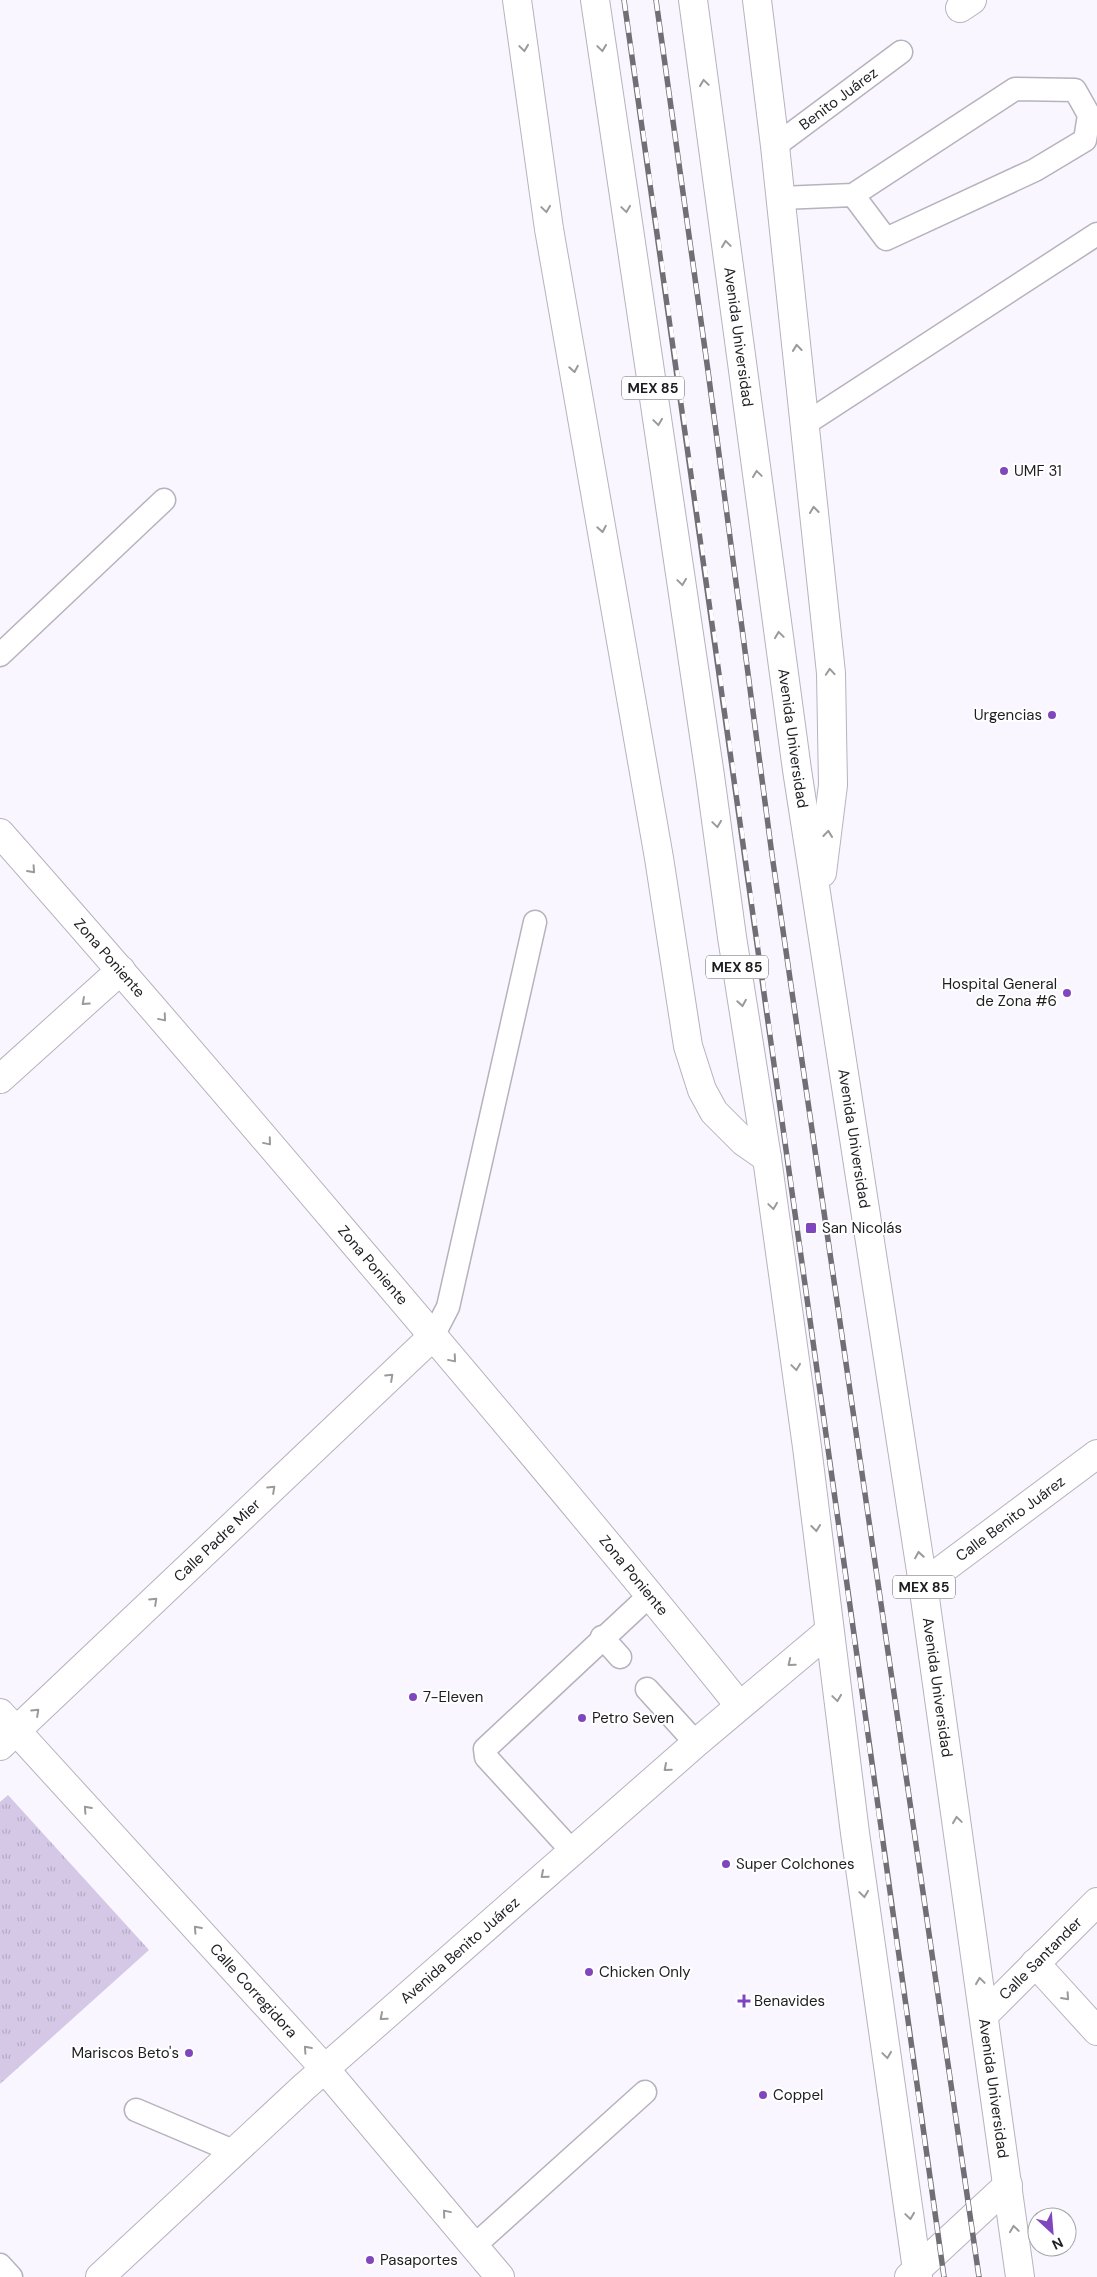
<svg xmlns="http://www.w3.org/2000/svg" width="1097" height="2277" font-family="'DM Sans',sans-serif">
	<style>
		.grass { fill: url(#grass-tufts) }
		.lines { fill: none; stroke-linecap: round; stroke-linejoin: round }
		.lane-casing { stroke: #b7b2bd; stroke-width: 25 }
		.street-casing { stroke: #b7b2bd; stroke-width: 30 }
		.secondary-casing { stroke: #b7b2bd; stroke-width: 30 }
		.highway-casing { stroke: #b7b2bd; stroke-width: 30 }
		.lane { stroke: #fff; stroke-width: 22 }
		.street { stroke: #fff; stroke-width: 28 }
		.secondary { stroke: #fff; stroke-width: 28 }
		.highway { stroke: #fff; stroke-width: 28 }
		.rail-casing { stroke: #716f75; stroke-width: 5.5 }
		.rail { stroke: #fff; stroke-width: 4; stroke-dasharray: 11; stroke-linecap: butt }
		.oneway { stroke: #9a999b }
		.poi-dot { fill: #8046bd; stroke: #fff; stroke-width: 2 }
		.labels { text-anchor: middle; stroke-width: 4; stroke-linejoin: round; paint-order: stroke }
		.shield { fill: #fff; stroke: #626164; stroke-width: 1 }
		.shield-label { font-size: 14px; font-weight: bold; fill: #1e1d21 }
		.street-label { font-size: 15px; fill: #1e1d21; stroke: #fff }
		.poi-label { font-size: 15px; fill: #1e1d21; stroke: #fff; text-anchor: start }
	</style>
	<defs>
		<pattern id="grass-tufts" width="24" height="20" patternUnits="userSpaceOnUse" patternTransform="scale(1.25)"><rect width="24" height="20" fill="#d4c8e6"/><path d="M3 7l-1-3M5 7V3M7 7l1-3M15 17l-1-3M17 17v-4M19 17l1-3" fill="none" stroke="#b6abc5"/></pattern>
	</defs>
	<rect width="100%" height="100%" fill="#f9f6ff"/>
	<path class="grass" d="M 8,1795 L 149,1950 L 0,2084 L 0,1802 Z"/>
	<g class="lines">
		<g class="lane-casing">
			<g id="lane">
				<path id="s1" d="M 775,146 L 901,52"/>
				<path d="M 781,198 L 853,195 L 1015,89 L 1075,90 L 1089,115 L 1085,140 L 1035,170 L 886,239 L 853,195"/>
				<path d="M 805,424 L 1097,234"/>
				<path d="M 0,655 L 164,500"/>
				<path d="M 433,1336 L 448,1307 L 535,922"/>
				<path d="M 602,1637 L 620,1657"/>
				<path d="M 647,1689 L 696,1743"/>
				<path d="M 572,1851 L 486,1757 L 485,1749 L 650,1595"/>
				<path d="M 136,2110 L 233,2151"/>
				<path d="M 474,2246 L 645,2092"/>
				<path d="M 0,2265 L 11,2277"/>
			</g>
		</g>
		<g class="street-casing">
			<g id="street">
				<path d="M 960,8 L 972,0"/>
				<path id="s2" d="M 0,833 C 116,964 229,1096 342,1229 C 476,1386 610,1544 739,1705"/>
				<path d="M 0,1079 L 121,970"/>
				<path id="s3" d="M 923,1584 L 1097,1454"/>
				<path id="s4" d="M 0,1713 L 325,2069 L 500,2277"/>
				<path id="s5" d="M 0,1746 L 433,1336"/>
				<path d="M 1035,1963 L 1097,2031"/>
				<path id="s6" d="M 984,2015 L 1097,1902"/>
			</g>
		</g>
		<g class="secondary-casing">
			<g id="secondary">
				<path id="s7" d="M 100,2277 L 304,2087 L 696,1743 L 828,1632"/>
				<path d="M 909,2277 L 1008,2185"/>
			</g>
		</g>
		<g class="highway-casing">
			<g id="highway">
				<path d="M 517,0 L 549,229 L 659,858 L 688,1046 L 702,1090 L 714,1112 L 744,1142 L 767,1158"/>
				<path d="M 595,0 L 710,776 L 732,937 L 767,1158 L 807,1447 L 855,1833 L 918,2277"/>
				<path id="s8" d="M 693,0 L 797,770 L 923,1584 L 1020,2277"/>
				<path d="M 757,0 L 775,146 L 831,673 L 833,785 L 822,873"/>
			</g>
		</g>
		<use href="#lane" class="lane"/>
		<use href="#street" class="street"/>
		<use href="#secondary" class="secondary"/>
		<use href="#highway" class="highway"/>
		<g class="rail-casing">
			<path id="rail" d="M 624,0 C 734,759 836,1518 944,2277
				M 656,0 L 708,371 L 772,855 L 979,2277"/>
		</g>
		<use href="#rail" class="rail"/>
	</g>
	<defs><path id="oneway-chevron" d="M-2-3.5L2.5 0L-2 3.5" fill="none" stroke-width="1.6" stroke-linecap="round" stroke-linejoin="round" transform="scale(1.25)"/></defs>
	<g class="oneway">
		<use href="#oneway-chevron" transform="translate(524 48) rotate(82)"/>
		<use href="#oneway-chevron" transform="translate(602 48) rotate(82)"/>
		<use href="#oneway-chevron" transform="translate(704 83) rotate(-98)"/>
		<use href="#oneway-chevron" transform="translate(546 209) rotate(82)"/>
		<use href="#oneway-chevron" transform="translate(626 209) rotate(82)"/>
		<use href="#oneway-chevron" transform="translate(726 244) rotate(-98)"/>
		<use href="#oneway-chevron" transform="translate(797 348) rotate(-96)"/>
		<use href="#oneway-chevron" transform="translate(574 369) rotate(80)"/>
		<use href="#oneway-chevron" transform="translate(658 422) rotate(82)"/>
		<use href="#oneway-chevron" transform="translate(757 474) rotate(-98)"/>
		<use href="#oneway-chevron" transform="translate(814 510) rotate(-96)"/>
		<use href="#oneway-chevron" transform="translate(602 529) rotate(80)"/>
		<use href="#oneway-chevron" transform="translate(682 582) rotate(82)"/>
		<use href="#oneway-chevron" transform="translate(779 635) rotate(-98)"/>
		<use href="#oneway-chevron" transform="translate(830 672) rotate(-94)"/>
		<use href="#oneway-chevron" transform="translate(717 824) rotate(82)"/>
		<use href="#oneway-chevron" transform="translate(828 834) rotate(-84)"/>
		<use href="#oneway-chevron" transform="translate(32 870) rotate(48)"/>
		<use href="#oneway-chevron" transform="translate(85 1002) rotate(138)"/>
		<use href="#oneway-chevron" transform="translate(742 1003) rotate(81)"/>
		<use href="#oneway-chevron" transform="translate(163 1018) rotate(50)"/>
		<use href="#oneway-chevron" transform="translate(268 1142) rotate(50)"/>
		<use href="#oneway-chevron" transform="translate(773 1206) rotate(82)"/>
		<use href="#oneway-chevron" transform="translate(453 1359) rotate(50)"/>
		<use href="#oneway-chevron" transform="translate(796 1367) rotate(82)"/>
		<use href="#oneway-chevron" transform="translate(390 1377) rotate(-43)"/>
		<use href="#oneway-chevron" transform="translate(272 1489) rotate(-43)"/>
		<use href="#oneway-chevron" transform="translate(816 1528) rotate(83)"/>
		<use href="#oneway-chevron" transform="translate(919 1555) rotate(-99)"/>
		<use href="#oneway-chevron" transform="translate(154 1601) rotate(-43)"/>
		<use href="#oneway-chevron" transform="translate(791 1663) rotate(141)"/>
		<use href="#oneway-chevron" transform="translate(837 1698) rotate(82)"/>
		<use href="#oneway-chevron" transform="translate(36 1712) rotate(-43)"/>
		<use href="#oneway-chevron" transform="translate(667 1768) rotate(139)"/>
		<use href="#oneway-chevron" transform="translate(87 1809) rotate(-132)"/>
		<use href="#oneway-chevron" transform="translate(957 1820) rotate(-98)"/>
		<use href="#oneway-chevron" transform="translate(544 1875) rotate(139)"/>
		<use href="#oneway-chevron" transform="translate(864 1894) rotate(82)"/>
		<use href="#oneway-chevron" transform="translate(197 1929) rotate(-132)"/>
		<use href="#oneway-chevron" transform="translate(980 1981) rotate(-98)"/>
		<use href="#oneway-chevron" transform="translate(1066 1997) rotate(48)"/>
		<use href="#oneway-chevron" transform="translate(383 2017) rotate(139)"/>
		<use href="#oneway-chevron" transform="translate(307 2049) rotate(-132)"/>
		<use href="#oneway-chevron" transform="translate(887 2055) rotate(82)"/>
		<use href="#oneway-chevron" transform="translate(446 2213) rotate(-130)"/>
		<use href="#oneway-chevron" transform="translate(910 2216) rotate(82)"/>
		<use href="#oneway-chevron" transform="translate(1014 2229) rotate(-98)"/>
	</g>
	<g class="poi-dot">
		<circle cx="1004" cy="471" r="5"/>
		<circle cx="1052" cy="715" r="5"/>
		<circle cx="1067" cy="993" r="5"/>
		<rect x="805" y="1222" width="12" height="12" rx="2.5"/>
		<circle cx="413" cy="1697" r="5"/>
		<circle cx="582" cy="1718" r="5"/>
		<circle cx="726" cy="1864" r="5"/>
		<circle cx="589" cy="1972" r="5"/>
		<path d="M741.5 1993.5h5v5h5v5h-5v5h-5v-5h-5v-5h5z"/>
		<circle cx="189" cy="2053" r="5"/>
		<circle cx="763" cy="2095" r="5"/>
		<circle cx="370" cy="2260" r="5"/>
	</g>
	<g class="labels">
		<g class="shield">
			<rect x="622" y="376.5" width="62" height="23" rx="4"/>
			<rect x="706" y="955.5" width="62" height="23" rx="4"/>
			<rect x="893" y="1575.5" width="62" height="23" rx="4"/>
		</g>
		<g class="shield-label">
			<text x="653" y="393">MEX 85</text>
			<text x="737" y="972">MEX 85</text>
			<text x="924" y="1592">MEX 85</text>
		</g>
		<g class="street-label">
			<text dy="5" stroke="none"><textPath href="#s1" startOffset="79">Benito Juárez</textPath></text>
			<text dy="5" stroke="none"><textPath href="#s8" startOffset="340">Avenida Universidad</textPath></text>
			<text dy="5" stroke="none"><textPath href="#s8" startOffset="745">Avenida Universidad</textPath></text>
			<text dy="5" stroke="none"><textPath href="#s2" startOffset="166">Zona Poniente</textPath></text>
			<text dy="5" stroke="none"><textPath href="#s8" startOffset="1150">Avenida Universidad</textPath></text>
			<text dy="5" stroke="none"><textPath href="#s2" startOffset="571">Zona Poniente</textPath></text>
			<text dy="5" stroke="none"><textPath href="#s3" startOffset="109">Calle Benito Juárez</textPath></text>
			<text dy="5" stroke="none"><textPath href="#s5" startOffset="299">Calle Padre Mier</textPath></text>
			<text dy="5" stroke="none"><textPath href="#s2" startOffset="976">Zona Poniente</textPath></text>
			<text dy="5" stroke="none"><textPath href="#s8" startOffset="1705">Avenida Universidad</textPath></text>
			<text dy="5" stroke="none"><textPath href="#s7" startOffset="486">Avenida Benito Juárez</textPath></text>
			<text dy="5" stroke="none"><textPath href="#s6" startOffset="80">Calle Santander</textPath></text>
			<text dy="5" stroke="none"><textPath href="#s4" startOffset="376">Calle Corregidora</textPath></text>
			<text dy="5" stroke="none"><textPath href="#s8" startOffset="2110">Avenida Universidad</textPath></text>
		</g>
		<g class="poi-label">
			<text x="1014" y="476">UMF 31</text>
			<text x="1042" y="720" text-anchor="end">Urgencias</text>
			<text x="1057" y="989" text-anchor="end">Hospital General<tspan x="1057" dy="17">de Zona #6</tspan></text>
			<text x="822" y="1233">San Nicolás</text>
			<text x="423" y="1702">7-Eleven</text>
			<text x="592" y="1723">Petro Seven</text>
			<text x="736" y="1869">Super Colchones</text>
			<text x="599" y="1977">Chicken Only</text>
			<text x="754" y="2006">Benavides</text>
			<text x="179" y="2058" text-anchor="end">Mariscos Beto's</text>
			<text x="773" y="2100">Coppel</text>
			<text x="380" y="2265">Pasaportes</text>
		</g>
	</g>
	<g transform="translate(1052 2232) rotate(154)"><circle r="24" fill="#ffffff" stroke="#a5a5a6"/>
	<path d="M0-4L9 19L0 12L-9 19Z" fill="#8046bd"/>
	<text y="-8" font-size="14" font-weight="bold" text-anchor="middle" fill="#1e1d21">N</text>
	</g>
</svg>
